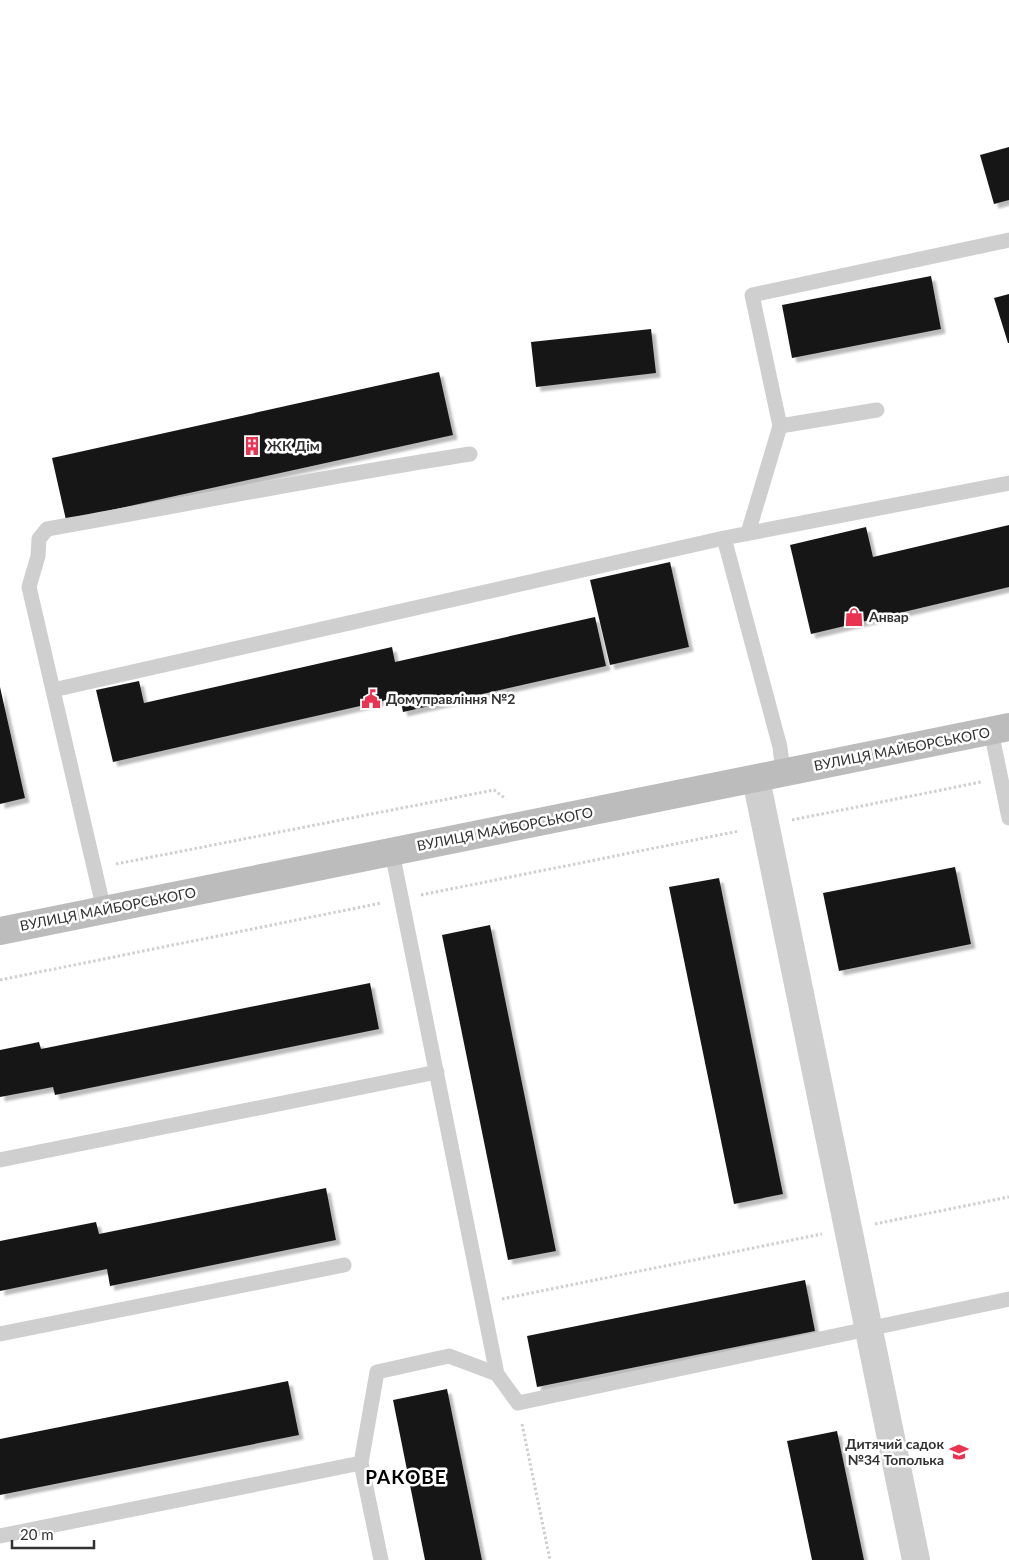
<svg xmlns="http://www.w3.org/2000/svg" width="1009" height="1560" font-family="Lato,sans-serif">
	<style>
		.building { fill: #191919; filter: url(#shadow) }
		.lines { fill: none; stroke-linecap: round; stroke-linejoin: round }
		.path { stroke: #cfcfcf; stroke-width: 3; stroke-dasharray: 2.5 2.5; stroke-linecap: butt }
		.lane { stroke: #cfcfcf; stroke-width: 15 }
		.street { stroke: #cfcfcf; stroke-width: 28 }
		.secondary { stroke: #bcbcbc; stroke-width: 28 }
		.labels { text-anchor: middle; stroke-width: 5; stroke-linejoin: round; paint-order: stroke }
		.poi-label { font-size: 14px; font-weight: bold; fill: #323232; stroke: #fff; text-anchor: start }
		.street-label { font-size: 14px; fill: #323232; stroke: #fff }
		.district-label { font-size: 19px; font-weight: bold; letter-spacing: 1px; fill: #000; stroke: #fff }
	</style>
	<defs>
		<filter id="shadow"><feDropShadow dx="4.5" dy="4.5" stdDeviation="1" flood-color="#0004"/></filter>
	</defs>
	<rect width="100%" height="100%" fill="#fff"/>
	<path class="building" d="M 1009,147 L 1009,200 L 994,204 L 980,155 Z
		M 931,276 L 941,329 L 792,358 L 782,305 Z
		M 1009,294 L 1009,343 L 1008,343 L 994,298 Z
		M 651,329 L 656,373 L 536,387 L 531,342 Z
		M 439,372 L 453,435 L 66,520 L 52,458 Z
		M 1009,525 L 1009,587 L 811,634 L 790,545 L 866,527 L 873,557 Z
		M 670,562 L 689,647 L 610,665 L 590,580 Z
		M 595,617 L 606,666 L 403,712 L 400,697 L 113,762 L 96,690 L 139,681 L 144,703 L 392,647 L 395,662 Z
		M 0,687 L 25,798 L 0,804 Z
		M 955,867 L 971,944 L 839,971 L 823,893 Z
		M 719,878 L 783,1194 L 734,1204 L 669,887 Z
		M 490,925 L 556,1251 L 508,1260 L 442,935 Z
		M 370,983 L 379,1029 L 55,1095 L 53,1087 L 0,1097 L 0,1050 L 39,1042 L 41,1049 Z
		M 326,1188 L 336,1240 L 110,1286 L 107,1269 L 0,1291 L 0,1241 L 96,1222 L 99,1234 Z
		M 805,1280 L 815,1331 L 537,1387 L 527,1336 Z
		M 288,1381 L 299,1435 L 0,1495 L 0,1439 Z
		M 447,1389 L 482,1560 L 425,1560 L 393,1400 Z
		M 837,1431 L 864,1560 L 812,1560 L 787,1441 Z"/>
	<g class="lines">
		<path class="path" d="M 792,820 L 981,782
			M 116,864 L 494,790 L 506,799
			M 421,895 L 739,831
			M 0,980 L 381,903
			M 875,1224 L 1009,1197
			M 502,1299 L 822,1234
			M 522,1424 L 550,1560"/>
		<path class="lane" d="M 877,410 L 780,426 L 752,295 L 1009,240
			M 748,533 L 780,426
			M 724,538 L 1009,483
			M 53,690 L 724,538 L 780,747 L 783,773
			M 991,731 L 1009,818
			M 392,852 L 497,1374 L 518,1403 L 1009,1299
			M 104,910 L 29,587 L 38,556 L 39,539 L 47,529 C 188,504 329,476 470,454
			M 0,1160 L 437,1072
			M 0,1334 L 344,1265
			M 361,1463 L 377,1372 L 449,1356 L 497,1374
			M 0,1536 L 361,1463 L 381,1560"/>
		<path class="street" d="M 756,779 L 916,1560"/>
		<path class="secondary" d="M 0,931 L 1009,727"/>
	</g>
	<defs>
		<g id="building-bare" transform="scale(1.5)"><path d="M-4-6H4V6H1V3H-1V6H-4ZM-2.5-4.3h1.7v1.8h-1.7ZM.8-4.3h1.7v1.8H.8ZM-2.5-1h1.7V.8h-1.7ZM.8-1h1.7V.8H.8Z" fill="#ea3351" stroke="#fff" stroke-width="2.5" paint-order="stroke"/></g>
		<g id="shop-bare" transform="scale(1.5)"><path d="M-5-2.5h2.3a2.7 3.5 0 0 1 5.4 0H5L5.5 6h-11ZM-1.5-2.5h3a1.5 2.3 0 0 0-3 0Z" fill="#ea3351" stroke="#fff" stroke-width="2.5" paint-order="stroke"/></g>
		<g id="civic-bare" transform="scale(1.5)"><path d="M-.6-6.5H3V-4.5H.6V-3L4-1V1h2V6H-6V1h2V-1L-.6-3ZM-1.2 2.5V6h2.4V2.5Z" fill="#ea3351" stroke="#fff" stroke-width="2.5" paint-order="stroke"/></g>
		<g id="school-bare" transform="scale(1.5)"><path d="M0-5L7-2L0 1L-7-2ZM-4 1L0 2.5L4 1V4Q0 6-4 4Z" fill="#ea3351" stroke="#fff" stroke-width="2.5" paint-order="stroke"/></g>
	</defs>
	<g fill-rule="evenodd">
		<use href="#building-bare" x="252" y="446"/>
		<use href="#shop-bare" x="854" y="617"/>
		<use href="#civic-bare" x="371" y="699"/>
		<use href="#school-bare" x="959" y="1452"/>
	</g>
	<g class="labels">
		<g class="poi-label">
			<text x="267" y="451">ЖК Дім</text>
			<text x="869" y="622">Анвар</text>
			<text x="386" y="704">Домуправління №2</text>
			<text x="944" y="1449" text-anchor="end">Дитячий садок<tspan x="944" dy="16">№34 Тополька</tspan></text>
		</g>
		<g class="street-label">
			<text transform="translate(902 749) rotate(-11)" y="5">ВУЛИЦЯ МАЙБОРСЬКОГО</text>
			<text transform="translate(505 829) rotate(-11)" y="5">ВУЛИЦЯ МАЙБОРСЬКОГО</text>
			<text transform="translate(108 909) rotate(-11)" y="5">ВУЛИЦЯ МАЙБОРСЬКОГО</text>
		</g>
		<g class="district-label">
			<text x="406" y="1484">РАКОВЕ</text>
		</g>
	</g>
	<path d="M12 1540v8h82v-8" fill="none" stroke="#323232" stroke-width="2.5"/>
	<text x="20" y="1540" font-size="15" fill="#323232" stroke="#ffffff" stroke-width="4" paint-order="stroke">20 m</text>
</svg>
